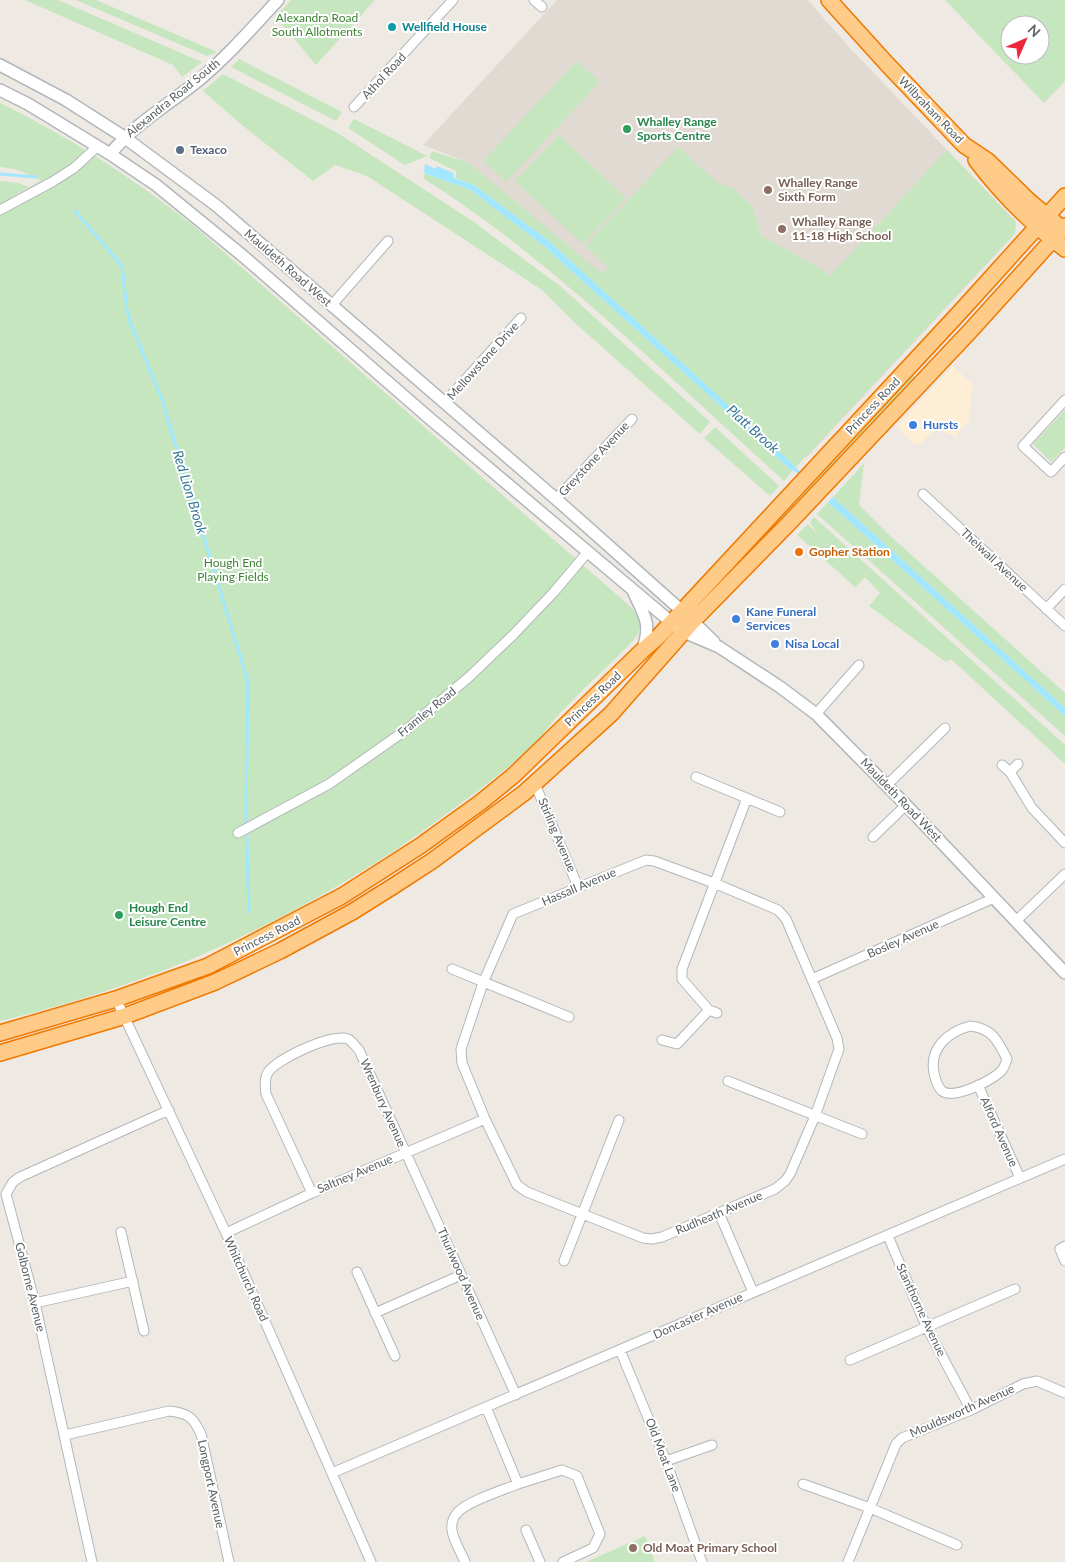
<svg xmlns="http://www.w3.org/2000/svg" width="1065" height="1562" font-family="Lato,sans-serif">
	<style>
		.commercial { fill: #ffeed6 }
		.education { fill: #e0dad3 }
		.green { fill: #c5e6be; fill-rule: evenodd }
		.water { fill: #a1e7ff }
		.lines { fill: none; stroke-linecap: round; stroke-linejoin: round }
		.stream { stroke: #a1e7ff; stroke-width: 3 }
		.street-casing { stroke: #b3b7ba; stroke-width: 11 }
		.secondary-casing { stroke: #b1b7ba; stroke-width: 14 }
		.highway-casing { stroke: #f07900; stroke-width: 18 }
		.street { stroke: #fff; stroke-width: 9 }
		.secondary { stroke: #fff; stroke-width: 11 }
		.highway { stroke: #ffcb88; stroke-width: 15 }
		.culture-dot { fill: #0f9aa8; stroke: #fff; stroke-width: 2 }
		.leisure-dot { fill: #2e9e5b; stroke: #fff; stroke-width: 2 }
		.service-dot { fill: #5c6f8a; stroke: #fff; stroke-width: 2 }
		.education-dot { fill: #8d6e63; stroke: #fff; stroke-width: 2 }
		.shop-dot { fill: #3f7fe0; stroke: #fff; stroke-width: 2 }
		.food-dot { fill: #e8710a; stroke: #fff; stroke-width: 2 }
		.labels { text-anchor: middle; stroke-width: 4; stroke-linejoin: round; paint-order: stroke }
		.park-label { font-size: 12px; fill: #3d8332; stroke: #fff }
		.culture-label { font-size: 12px; font-weight: bold; fill: #0d838f; stroke: #fff; text-anchor: start }
		.street-label { font-size: 12px; fill: #5a6063; stroke: #fff }
		.leisure-label { font-size: 12px; font-weight: bold; fill: #27864d; stroke: #fff; text-anchor: start }
		.service-label { font-size: 12px; font-weight: bold; fill: #4e5e75; stroke: #fff; text-anchor: start }
		.education-label { font-size: 12px; font-weight: bold; fill: #785e54; stroke: #fff; text-anchor: start }
		.shop-label { font-size: 12px; font-weight: bold; fill: #366cbe; stroke: #fff; text-anchor: start }
		.food-label { font-size: 12px; font-weight: bold; fill: #c56008; stroke: #fff; text-anchor: start }
		.water-label { font-size: 14px; font-style: italic; fill: #347799; stroke: #fff }
	</style>
	<rect width="100%" height="100%" fill="#eee9e2"/>
	<path class="commercial" d="M 953,366 L 974,386 L 972,389 L 969,421 L 956,436 L 935,429 L 919,445 L 918,443 L 916,445 L 904,435 L 897,426 Z"/>
	<path class="education" d="M 557,0 L 808,0 L 849,47 L 1016,222 L 1014,235 L 806,458 L 469,163 L 423,145 Z"/>
	<path class="green" d="M 25,0 L 58,0 L 202,62 L 182,77 L 173,65 Z
		M 76,0 L 96,0 L 217,52 L 207,56 Z
		M 291,0 L 375,0 L 316,65 L 276,17 Z
		M 945,0 L 1065,0 L 1065,81 L 1044,103 ZM 1010,25 L 1040,25 L 1040,55 L 1010,55 Z
		M 239,59 L 342,112 L 336,121 L 231,67 Z
		M 577,61 L 600,82 L 506,182 L 483,161 Z
		M 223,74 L 336,132 L 471,220 L 560,286 L 710,422 L 700,434 L 574,322 L 542,290 L 367,176 L 335,165 L 313,181 L 242,125 L 203,91 Z
		M 0,103 C 69,137 135,179 195,227 L 632,608 C 642,623 643,629 631,643 C 608,666 583,689 561,712 C 550,724 541,738 529,749 C 504,772 476,792 449,812 C 315,912 162,983 0,1021 L 0,206 L 41,180 L 15,169 L 0,167 Z
		M 354,119 L 427,156 L 405,165 L 348,128 Z
		M 559,135 L 626,198 L 583,244 L 515,181 Z
		M 678,147 L 719,184 L 733,188 L 752,206 L 761,236 L 820,268 L 830,276 L 947,150 L 1016,222 L 1015,233 L 796,467 L 549,241 L 474,185 L 456,178 L 456,171 L 429,158 L 432,151 L 469,163 L 602,274 L 608,267 L 585,246 Z
		M 426,174 L 471,190 L 544,246 L 792,471 L 784,481 C 719,422 655,362 590,305 C 535,258 485,217 424,179 L 423,175 Z
		M 0,181 L 18,183 L 29,187 L 0,204 Z
		M 911,373 L 915,377 L 781,523 L 777,519 Z
		M 1065,410 L 1065,448 L 1051,462 L 1033,444 Z
		M 715,427 L 779,486 L 770,496 L 704,438 Z
		M 864,463 L 859,505 L 888,534 L 1065,693 L 1065,708 L 833,497 Z
		M 828,502 L 1065,716 L 1065,736 L 817,514 Z
		M 814,517 L 1065,745 L 1065,764 L 951,659 L 946,662 L 869,606 L 880,593 L 865,577 L 855,587 L 797,535 L 808,524 L 818,535 L 810,522 Z
		M 645,1536 L 655,1562 L 588,1562 L 588,1561 Z"/>
	<path class="water" d="M 425,164 L 436,169 L 437,166 L 453,173 L 454,178 L 474,185 L 549,241 L 796,467 L 792,471 L 544,246 L 471,190 L 426,174 L 424,172 Z
		M 833,497 L 1065,708 L 1065,716 L 828,502 Z"/>
	<g class="lines">
		<path class="stream" d="M 0,174 L 36,177
			M 75,211 L 122,266 L 127,310 L 130,322 L 161,397 L 248,682 L 246,813 L 249,912
			M 791,466 L 802,475"/>
		<g class="street-casing">
			<path id="street" d="M 534,0 L 542,7
				M 354,107 L 453,0
				M 0,210 L 52,182 L 74,168 L 98,146
				M 331,306 L 388,241
				M 1065,400 L 1023,446 L 1051,472 L 1065,457
				M 444,403 L 521,318
				M 923,494 L 1065,626
				M 556,499 L 632,419
				M 1046,609 L 1065,589
				M 816,714 L 859,665
				M 1002,765 L 1010,772 L 1032,808 L 1065,843
				M 1010,772 L 1018,764
				M 696,777 L 780,812
				M 535,784 L 578,887
				M 887,785 L 945,728
				M 238,833 L 329,784 L 406,730 L 469,677 L 513,635 L 554,592 L 586,554
				M 873,837 L 906,805
				M 646,860 L 654,861 L 714,883 L 778,910 L 786,919 L 837,1038 L 839,1049 L 815,1116 L 790,1174 L 785,1181 L 775,1189 L 662,1237 L 652,1239 L 643,1238 L 527,1192 L 517,1185 L 485,1119 L 462,1063 L 461,1049 L 483,983 L 513,914 Z
				M 1016,921 L 1065,874
				M 452,969 L 569,1017
				M 812,979 L 994,898
				M 116,999 L 226,1233 L 371,1562
				M 717,1013 L 709,1010 L 682,979 L 682,969 L 747,798
				M 970,1026 C 992,1028 998,1041 1007,1059 C 1005,1063 1005,1067 1002,1070 C 994,1080 954,1100 942,1091 C 938,1087 935,1078 934,1073 C 929,1048 948,1032 970,1026 Z
				M 662,1040 L 677,1044 L 709,1010
				M 728,1081 L 862,1134
				M 978,1085 L 1020,1178
				M 312,1193 L 266,1094 C 265,1086 264,1077 269,1071 C 280,1058 331,1033 348,1039 C 352,1041 356,1047 359,1050 L 516,1395
				M 719,1213 L 753,1292
				M 121,1232 L 144,1331
				M 226,1233 L 312,1193 L 485,1119
				M 888,1236 L 926,1326 L 971,1410
				M 1065,1246 L 1060,1249 L 1065,1261
				M 564,1261 L 619,1120
				M 357,1272 L 395,1356
				M 35,1303 L 133,1281
				M 375,1313 L 461,1275
				M 620,1350 L 666,1461 L 702,1562
				M 850,1360 L 1015,1289
				M 486,1407 L 518,1484 L 562,1470 L 577,1476 L 600,1534 L 593,1548 L 563,1562
				M 65,1435 L 169,1411 C 188,1413 193,1417 201,1434 L 229,1562
				M 666,1461 L 712,1445
				M 332,1473 L 1065,1159
				M 803,1484 L 870,1508 L 957,1545
				M 526,1530 L 540,1562
				M 92,1562 L 35,1303 L 6,1194 L 13,1182 L 20,1177 L 169,1110
				M 465,1562 C 461,1552 453,1540 452,1530 C 451,1523 454,1516 458,1512 C 468,1501 503,1490 518,1484
				M 848,1562 L 896,1444 L 902,1438 L 971,1410 L 1023,1384 L 1037,1381 L 1065,1393"/>
		</g>
		<g class="secondary-casing">
			<path id="secondary" d="M 0,65 L 66,100 L 124,137 L 217,206 L 556,499 L 682,611 L 714,642
				M 0,90 L 28,104 L 110,154 L 156,185 L 243,256 L 428,417 L 671,622 L 684,632 L 719,647 L 780,687 L 816,714 L 906,805 L 1065,973
				M 110,154 C 138,121 167,106 199,80 C 228,56 253,27 278,0
				M 634,593 C 645,617 652,624 642,651"/>
		</g>
		<g class="highway-casing">
			<path id="highway" d="M 829,0 L 887,64 L 964,145 L 988,161 L 1029,201 L 1065,231
				M 976,160 C 1001,193 1032,224 1065,249
				M 0,1033 L 116,999 L 208,966 L 342,896 L 420,846 L 481,802 L 514,775 L 642,651 L 659,636 L 961,311 L 1065,196
				M 0,1053 L 125,1016 L 215,982 L 280,951 L 352,912 L 392,887 L 432,861 L 524,793 L 611,714 L 693,621 L 791,521 L 971,330 L 1065,226"/>
		</g>
		<use href="#street" class="street"/>
		<use href="#secondary" class="secondary"/>
		<use href="#highway" class="highway"/>
	</g>
	<circle class="culture-dot" cx="392" cy="27" r="5"/>
	<g class="leisure-dot">
		<circle cx="627" cy="129" r="5"/>
		<circle cx="119" cy="915" r="5"/>
	</g>
	<circle class="service-dot" cx="180" cy="150" r="5"/>
	<g class="education-dot">
		<circle cx="768" cy="190" r="5"/>
		<circle cx="782" cy="229" r="5"/>
		<circle cx="633" cy="1548" r="5"/>
	</g>
	<g class="shop-dot">
		<circle cx="913" cy="425" r="5"/>
		<circle cx="736" cy="619" r="5"/>
		<circle cx="775" cy="644" r="5"/>
	</g>
	<circle class="food-dot" cx="799" cy="552" r="5"/>
	<g class="labels">
		<g class="park-label">
			<text x="317" y="22">Alexandra Road<tspan x="317" dy="14">South Allotments</tspan></text>
			<text x="233" y="567">Hough End<tspan x="233" dy="14">Playing Fields</tspan></text>
		</g>
		<g class="culture-label">
			<text x="402" y="31">Wellfield House</text>
		</g>
		<g class="street-label">
			<text transform="translate(384 76) rotate(-47)" y="4">Athol Road</text>
			<text transform="translate(173 98) rotate(-39)" y="4">Alexandra Road South</text>
			<text transform="translate(931 110) rotate(46)" y="4">Wilbraham Road</text>
			<text transform="translate(288 268) rotate(41)" y="4">Mauldeth Road West</text>
			<text transform="translate(483 361) rotate(-48)" y="4">Mellowstone Drive</text>
			<text transform="translate(873 406) rotate(-47)" y="4">Princess Road</text>
			<text transform="translate(594 459) rotate(-47)" y="4">Greystone Avenue</text>
			<text transform="translate(994 560) rotate(43)" y="4">Thelwall Avenue</text>
			<text transform="translate(593 699) rotate(-44)" y="4">Princess Road</text>
			<text transform="translate(427 712) rotate(-39)" y="4">Framley Road</text>
			<text transform="translate(901 800) rotate(46)" y="4">Mauldeth Road West</text>
			<text transform="translate(557 835) rotate(67)" y="4">Stirling Avenue</text>
			<text transform="translate(579 887) rotate(-23)" y="4">Hassall Avenue</text>
			<text transform="translate(267 936) rotate(-27)" y="4">Princess Road</text>
			<text transform="translate(903 939) rotate(-24)" y="4">Bosley Avenue</text>
			<text transform="translate(383 1103) rotate(66)" y="4">Wrenbury Avenue</text>
			<text transform="translate(999 1132) rotate(66)" y="4">Alford Avenue</text>
			<text transform="translate(355 1174) rotate(-23)" y="4">Saltney Avenue</text>
			<text transform="translate(719 1213) rotate(-23)" y="4">Rudheath Avenue</text>
			<text transform="translate(461 1274) rotate(66)" y="4">Thurlwood Avenue</text>
			<text transform="translate(246 1279) rotate(66)" y="4">Whitchurch Road</text>
			<text transform="translate(30 1287) rotate(76)" y="4">Golborne Avenue</text>
			<text transform="translate(921 1310) rotate(65)" y="4">Stanthorne Avenue</text>
			<text transform="translate(698 1316) rotate(-24)" y="4">Doncaster Avenue</text>
			<text transform="translate(962 1411) rotate(-24)" y="4">Mouldsworth Avenue</text>
			<text transform="translate(663 1455) rotate(69)" y="4">Old Moat Lane</text>
			<text transform="translate(211 1484) rotate(78)" y="4">Longport Avenue</text>
		</g>
		<g class="leisure-label">
			<text x="637" y="126">Whalley Range<tspan x="637" dy="14">Sports Centre</tspan></text>
			<text x="129" y="912">Hough End<tspan x="129" dy="14">Leisure Centre</tspan></text>
		</g>
		<g class="service-label">
			<text x="190" y="154">Texaco</text>
		</g>
		<g class="education-label">
			<text x="778" y="187">Whalley Range<tspan x="778" dy="14">Sixth Form</tspan></text>
			<text x="792" y="226">Whalley Range<tspan x="792" dy="14">11-18 High School</tspan></text>
			<text x="643" y="1552">Old Moat Primary School</text>
		</g>
		<g class="shop-label">
			<text x="923" y="429">Hursts</text>
			<text x="746" y="616">Kane Funeral<tspan x="746" dy="14">Services</tspan></text>
			<text x="785" y="648">Nisa Local</text>
		</g>
		<g class="food-label">
			<text x="809" y="556">Gopher Station</text>
		</g>
		<g class="water-label">
			<text transform="translate(753 429) rotate(42)" y="5">Platt Brook</text>
			<text transform="translate(190 492) rotate(73)" y="5">Red Lion Brook</text>
		</g>
	</g>
	<g transform="translate(1025 40) rotate(45)"><circle r="24" fill="#ffffff" stroke="#bdbfc1"/>
	<path d="M0-4L9 19L0 12L-9 19Z" fill="#ed283d"/>
	<text y="-8" font-size="14" font-weight="bold" text-anchor="middle" fill="#5a6063">N</text>
	</g>
</svg>
